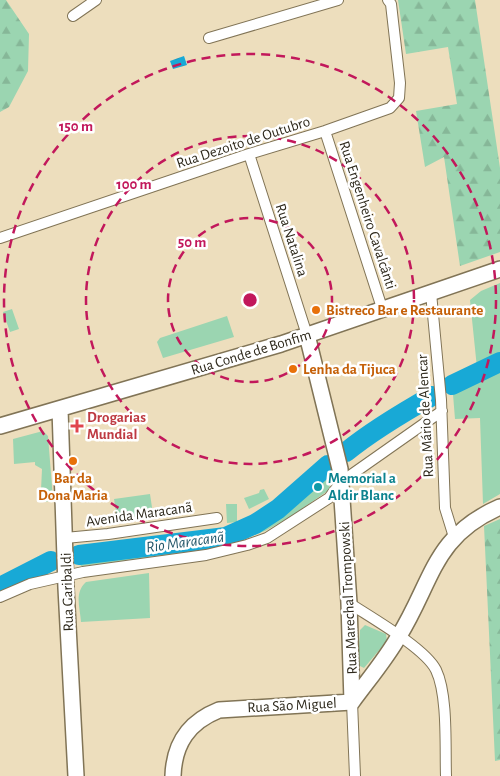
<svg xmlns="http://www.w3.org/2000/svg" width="500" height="776" font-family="'Alegreya Sans',sans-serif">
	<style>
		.green { fill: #9bd5b1 }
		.forest { fill: url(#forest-firs) }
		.water { fill: url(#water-waves) }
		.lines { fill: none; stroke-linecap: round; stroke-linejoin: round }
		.river { stroke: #18a9d6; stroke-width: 20 }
		.street-casing { stroke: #817456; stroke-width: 12 }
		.secondary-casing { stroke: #817456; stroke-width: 18 }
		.street { stroke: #fff; stroke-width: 10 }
		.secondary { stroke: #fff; stroke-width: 15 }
		.ring { fill: none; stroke: #c2185b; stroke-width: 2.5; stroke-dasharray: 9 6 }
		.food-dot { fill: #e8710a; stroke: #fff; stroke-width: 2 }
		.health-dot { fill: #e0444e; stroke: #fff; stroke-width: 2 }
		.culture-dot { fill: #0f9aa8; stroke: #fff; stroke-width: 2 }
		.labels { text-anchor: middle; stroke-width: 5; stroke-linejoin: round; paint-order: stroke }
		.street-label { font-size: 15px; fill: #2d281b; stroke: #fff }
		.food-label { font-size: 15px; font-weight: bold; fill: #c56008; stroke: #fff; text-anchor: start }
		.health-label { font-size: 15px; font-weight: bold; fill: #be3a42; stroke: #fff; text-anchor: start }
		.culture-label { font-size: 15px; font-weight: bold; fill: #0d838f; stroke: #fff; text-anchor: start }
		.water-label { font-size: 16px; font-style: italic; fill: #235669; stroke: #fff }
		.centre { fill: #c2185b; stroke: #fff; stroke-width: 2.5 }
		.ring-label { font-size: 15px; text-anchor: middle; font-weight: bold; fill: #c2185b; stroke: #fff; stroke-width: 5; stroke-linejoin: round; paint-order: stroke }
	</style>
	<defs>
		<pattern id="forest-firs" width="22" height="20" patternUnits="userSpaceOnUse" patternTransform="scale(1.25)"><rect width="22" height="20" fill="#9bd5b1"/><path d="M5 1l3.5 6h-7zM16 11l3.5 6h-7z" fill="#86b798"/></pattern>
		<pattern id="water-waves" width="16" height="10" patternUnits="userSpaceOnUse" patternTransform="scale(1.25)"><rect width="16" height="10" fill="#18a9d6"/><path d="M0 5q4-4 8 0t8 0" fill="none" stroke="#168aad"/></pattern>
	</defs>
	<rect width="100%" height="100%" fill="#eddebd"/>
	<path class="green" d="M 500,283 L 500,494 L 483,504 L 480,418 L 455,419 L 452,382 L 477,368 L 470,300 L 481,291 Z
		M 12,309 L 19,329 L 10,332 L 3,312 Z
		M 227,316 L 234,337 L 163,358 L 157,342 L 160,338 Z
		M 43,431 L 48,436 L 53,499 L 46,502 L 38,500 L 38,492 L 41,490 L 42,469 L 35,465 L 35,462 L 14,464 L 13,439 Z
		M 330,471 L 331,480 L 329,490 L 290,517 L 265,531 L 230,544 L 157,557 L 81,566 L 79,562 L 158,554 L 192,546 L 219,544 L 235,539 L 255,531 L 282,514 Z
		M 264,489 L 269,499 L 249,509 L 244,498 L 259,493 L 260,490 Z
		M 150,494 L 153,514 L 117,519 L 114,499 Z
		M 226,504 L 237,504 L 237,522 L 227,523 Z
		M 149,573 L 150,618 L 81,622 C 80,607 74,593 86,582 Z
		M 365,625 L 386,634 L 387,641 L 364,668 L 358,665 L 360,630 Z"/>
	<path class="forest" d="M 0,0 L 6,0 L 29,34 L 28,71 L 9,107 L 0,112 Z
		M 398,0 L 475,0 L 500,168 L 500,252 L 460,266 L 444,157 L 425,167 L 416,111 L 457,104 L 448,47 L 406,54 Z
		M 500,519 L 500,760 L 495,761 L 484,526 Z"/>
	<path class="water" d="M 184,56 L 187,65 L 173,69 L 170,61 Z"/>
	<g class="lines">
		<path class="river" d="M 452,385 L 500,362
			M 346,452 C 373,430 402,413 432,396
			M 79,555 L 226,537 L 255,524 L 278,509 L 328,465
			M 0,587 L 51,561"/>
		<g class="street-casing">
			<path id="street" d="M 73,16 L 96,0
				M 209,38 L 338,0
				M 325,131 L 382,308
				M 249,154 L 307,335
				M 0,238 L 249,154 L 325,131 L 390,108 L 399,98 L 400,83 L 391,4 L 388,0
				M 431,293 L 441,400 L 445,508 L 454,537
				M 65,538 L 108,534 L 217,518
				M 0,597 L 30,584 L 83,572 L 206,555 L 247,545 L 267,538 L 329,498 L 341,482 L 442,411
				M 349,603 C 370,617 425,648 436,670 C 448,695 445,747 446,776
				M 352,702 L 355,776"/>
		</g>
		<g class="secondary-casing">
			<path id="secondary" d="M 307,335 L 340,469 L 349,603 L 352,702
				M 60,409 L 66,588 L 76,776
				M 0,426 L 281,344 L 500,269
				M 352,702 C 368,680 386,659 399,636 C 433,581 433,536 500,507
				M 173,776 C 174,743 189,722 219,710 L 352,702"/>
		</g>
		<use href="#street" class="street"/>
		<use href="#secondary" class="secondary"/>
	</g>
	<g class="ring">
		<circle cx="250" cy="300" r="82"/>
		<circle cx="250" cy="300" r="164"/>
		<circle cx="250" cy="300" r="246"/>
	</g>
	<g class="food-dot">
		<circle cx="316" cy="310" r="5"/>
		<circle cx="293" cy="369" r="5"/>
		<circle cx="73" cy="461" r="5"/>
	</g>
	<path class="health-dot" d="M74.5 418.5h5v5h5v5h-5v5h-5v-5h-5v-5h5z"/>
	<circle class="culture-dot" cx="318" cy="487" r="5"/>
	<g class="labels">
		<g class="street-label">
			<text transform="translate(243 142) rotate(-18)" y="5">Rua Dezoito de Outubro</text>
			<text transform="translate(368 215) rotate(72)" y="5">Rua Engenheiro Cavalcânti</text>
			<text transform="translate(292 240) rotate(72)" y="5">Rua Natalina</text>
			<text transform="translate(251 352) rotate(-17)" y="5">Rua Conde de Bonfim</text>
			<text transform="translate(425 416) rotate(-93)" y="5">Rua Mário de Alencar</text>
			<text transform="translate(139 514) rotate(-8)" y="5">Avenida Maracanã</text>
			<text transform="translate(67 592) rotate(-92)" y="5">Rua Garibaldi</text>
			<text transform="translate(348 598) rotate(-93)" y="5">Rua Marechal Trompowski</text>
			<text transform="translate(292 705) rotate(-3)" y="5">Rua São Miguel</text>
		</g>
		<g class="food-label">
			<text x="326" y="315">Bistreco Bar e Restaurante</text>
			<text x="303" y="374">Lenha da Tijuca</text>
			<text x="73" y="483" text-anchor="middle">Bar da<tspan x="73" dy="17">Dona Maria</tspan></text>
		</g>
		<g class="health-label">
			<text x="87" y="422">Drogarias<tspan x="87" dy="17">Mundial</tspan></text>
		</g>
		<g class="culture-label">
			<text x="328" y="483">Memorial a<tspan x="328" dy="17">Aldir Blanc</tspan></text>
		</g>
		<g class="water-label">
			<text transform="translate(185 541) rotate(-8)" y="6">Rio Maracanã</text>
		</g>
	</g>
	<circle cx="250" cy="300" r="8" class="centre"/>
	<g class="ring-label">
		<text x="76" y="131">150 m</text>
		<text x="134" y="189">100 m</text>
		<text x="192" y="247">50 m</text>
	</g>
</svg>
